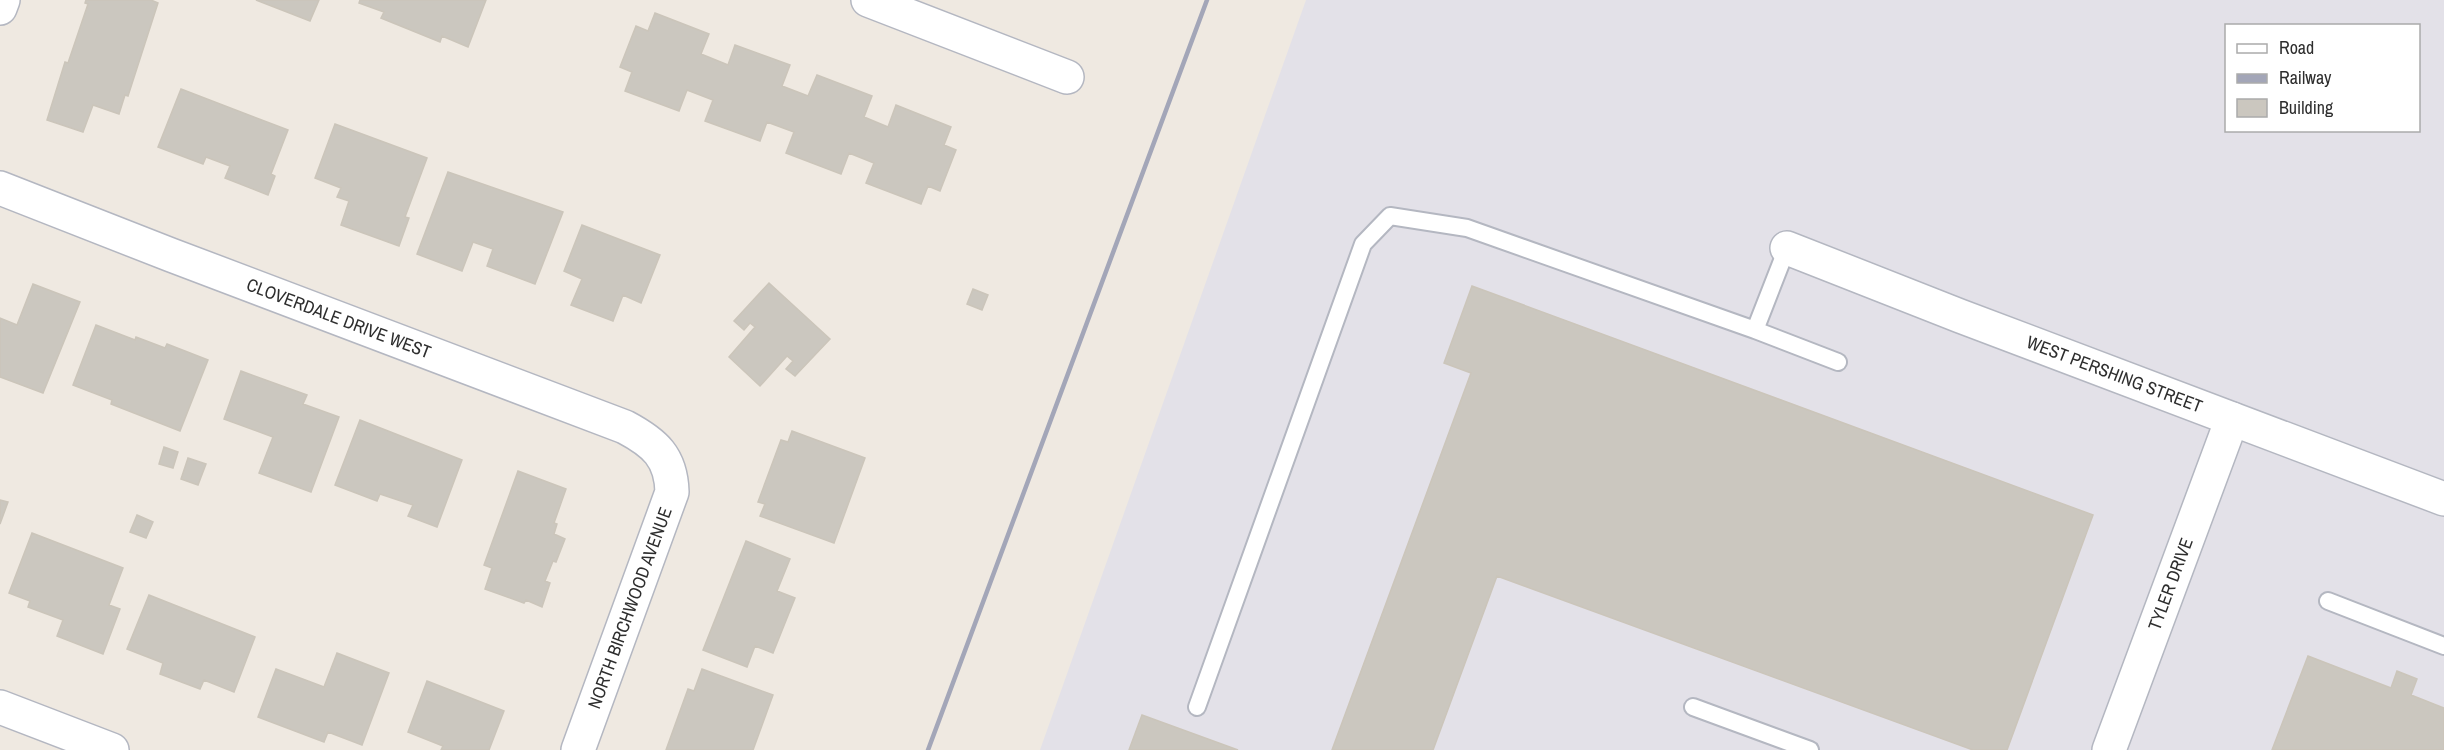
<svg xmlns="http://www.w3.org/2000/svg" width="2444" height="750" font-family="'Archivo Narrow',sans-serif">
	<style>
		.industrial { fill: #e3e1e8; fill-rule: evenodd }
		.building { fill: #cbc7bf; stroke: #cbc5ba; stroke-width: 1.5 }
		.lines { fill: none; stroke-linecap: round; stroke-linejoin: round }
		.service-casing { stroke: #b4b7c1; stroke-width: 20 }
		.minor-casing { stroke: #b4b7c1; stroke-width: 36 }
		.service { stroke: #fff; stroke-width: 16 }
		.minor { stroke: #fff; stroke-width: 33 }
		.rail { stroke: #a3a6b8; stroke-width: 4.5 }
		.labels { text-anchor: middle; stroke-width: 4.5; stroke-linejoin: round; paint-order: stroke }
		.street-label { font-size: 18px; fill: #2e2e2e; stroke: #fff }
	</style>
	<rect width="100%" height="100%" fill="#efe9e1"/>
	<path class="industrial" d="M 1306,0 L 2444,0 L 2444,750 L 1040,750 ZM 2226,26 L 2418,26 L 2418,130 L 2226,130 Z"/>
	<path class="building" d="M 86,0 L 151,0 L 158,3 L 128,96 L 125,95 L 119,114 L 93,105 L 83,132 L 47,120 L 65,62 L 68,63 L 88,4 L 85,3 Z
		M 256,0 L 319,0 L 310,21 Z
		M 360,0 L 486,0 L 468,47 L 442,36 L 440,42 L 381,18 L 384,12 L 359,3 Z
		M 655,13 L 709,34 L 701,54 L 728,65 L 735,45 L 790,65 L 782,86 L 808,96 L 817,75 L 872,96 L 864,117 L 888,127 L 896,105 L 951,127 L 944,145 L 956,150 L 940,191 L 928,186 L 921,204 L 866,183 L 874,163 L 849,153 L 841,174 L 786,153 L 794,132 L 767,122 L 760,141 L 705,121 L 713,100 L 687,90 L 679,111 L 625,91 L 632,72 L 620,67 L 636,26 L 648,31 Z
		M 181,89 L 288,130 L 271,174 L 275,176 L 268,195 L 225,178 L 230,166 L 206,157 L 203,164 L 158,147 Z
		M 335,124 L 427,158 L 405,217 L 409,218 L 399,246 L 341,225 L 349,201 L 337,197 L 341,188 L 315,178 Z
		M 448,172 L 563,212 L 535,284 L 487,266 L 493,249 L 473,242 L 462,271 L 417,254 Z
		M 582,225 L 660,255 L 641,303 L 623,295 L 613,321 L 571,305 L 582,279 L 564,271 Z
		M 769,283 L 830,339 L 795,376 L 786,369 L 793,361 L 787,356 L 760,386 L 729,357 L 755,327 L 750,323 L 744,330 L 734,321 Z
		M 33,284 L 80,302 L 43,393 L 0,377 L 0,318 L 17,325 Z
		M 1472,286 L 2093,515 L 2007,750 L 1973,750 L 1497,576 L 1433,750 L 1332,750 L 1471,373 L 1444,363 Z
		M 973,289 L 988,295 L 982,310 L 967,304 Z
		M 96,325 L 135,340 L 136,337 L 165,348 L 167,344 L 208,360 L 180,431 L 111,404 L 112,400 L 73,385 Z
		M 241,371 L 307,395 L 303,404 L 339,417 L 311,492 L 259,473 L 273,437 L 224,419 Z
		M 360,420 L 462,460 L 437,527 L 408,516 L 413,505 L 380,494 L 377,501 L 335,485 Z
		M 792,431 L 865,458 L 834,543 L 760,516 L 765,504 L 758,502 L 781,440 L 788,442 Z
		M 164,447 L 178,452 L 173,468 L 159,464 Z
		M 188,458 L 206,464 L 198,485 L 181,479 Z
		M 518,471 L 566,489 L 554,523 L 557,524 L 554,534 L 565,539 L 556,562 L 553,561 L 545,581 L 550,583 L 542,607 L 526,600 L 524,603 L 485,589 L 492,568 L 484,565 Z
		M 0,500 L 8,502 L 0,524 Z
		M 137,515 L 153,522 L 146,538 L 130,532 Z
		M 32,533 L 123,568 L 109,605 L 120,609 L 103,654 L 57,636 L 63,620 L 28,607 L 30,601 L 9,593 Z
		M 746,541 L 790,559 L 777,591 L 795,598 L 773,653 L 755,646 L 747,667 L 703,650 Z
		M 149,595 L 255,637 L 234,692 L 204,680 L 200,689 L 160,674 L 163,663 L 127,649 Z
		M 337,653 L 389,673 L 362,745 L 328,732 L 324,742 L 258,717 L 276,669 L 324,687 Z
		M 2308,656 L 2391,688 L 2397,671 L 2417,679 L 2411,695 L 2444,708 L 2444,750 L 2272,750 Z
		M 702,669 L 773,695 L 753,750 L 666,750 L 688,689 L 694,691 Z
		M 427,681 L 504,711 L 489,750 L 441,750 L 443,746 L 408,732 Z
		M 1142,715 L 1238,750 L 1129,750 Z"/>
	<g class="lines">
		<g class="service-casing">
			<path id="service" d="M 1755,330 L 1838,362
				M 2328,601 L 2444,646
				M 1197,707 L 1363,244 L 1390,216 L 1467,228 L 1755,330 L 1787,248
				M 1693,707 L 1810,750"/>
		</g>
		<g class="minor-casing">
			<g id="minor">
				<path d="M 868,0 L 1067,77"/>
				<path d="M 0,8 L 3,0"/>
				<path id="s1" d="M 0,188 L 171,255 L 625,427 C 655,443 671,457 672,492 L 578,750"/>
				<path id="s2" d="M 1787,248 L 1960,316 L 2444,499"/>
				<path d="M 0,707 L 112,750"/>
				<path id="s3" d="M 2109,750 L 2232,419"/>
			</g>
		</g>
		<use href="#service" class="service"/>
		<use href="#minor" class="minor"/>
		<path class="rail" d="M 928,750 L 1207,0"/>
	</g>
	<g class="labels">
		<g class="street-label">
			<text dy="6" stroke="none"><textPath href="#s1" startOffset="363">CLOVERDALE DRIVE WEST</textPath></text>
			<text dy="6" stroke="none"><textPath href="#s2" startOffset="351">WEST PERSHING STREET</textPath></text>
			<text dy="6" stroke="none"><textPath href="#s3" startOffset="177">TYLER DRIVE</textPath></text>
			<text transform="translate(630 608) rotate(-70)" y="6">NORTH BIRCHWOOD AVENUE</text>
		</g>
	</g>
	<rect x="2225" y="24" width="195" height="108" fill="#ffffff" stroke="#ababab" stroke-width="1.5"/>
	<rect x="2237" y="44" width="30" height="9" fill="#ffffff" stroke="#ababab" stroke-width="1.5"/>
	<text x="2279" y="54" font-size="18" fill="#2e2e2e">Road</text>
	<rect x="2237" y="74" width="30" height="9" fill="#a3a6b8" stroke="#ababab" stroke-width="1.5"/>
	<text x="2279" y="84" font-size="18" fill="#2e2e2e">Railway</text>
	<rect x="2237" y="99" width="30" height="18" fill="#cbc7bf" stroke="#ababab" stroke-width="1.5"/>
	<text x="2279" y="114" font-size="18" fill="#2e2e2e">Building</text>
</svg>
